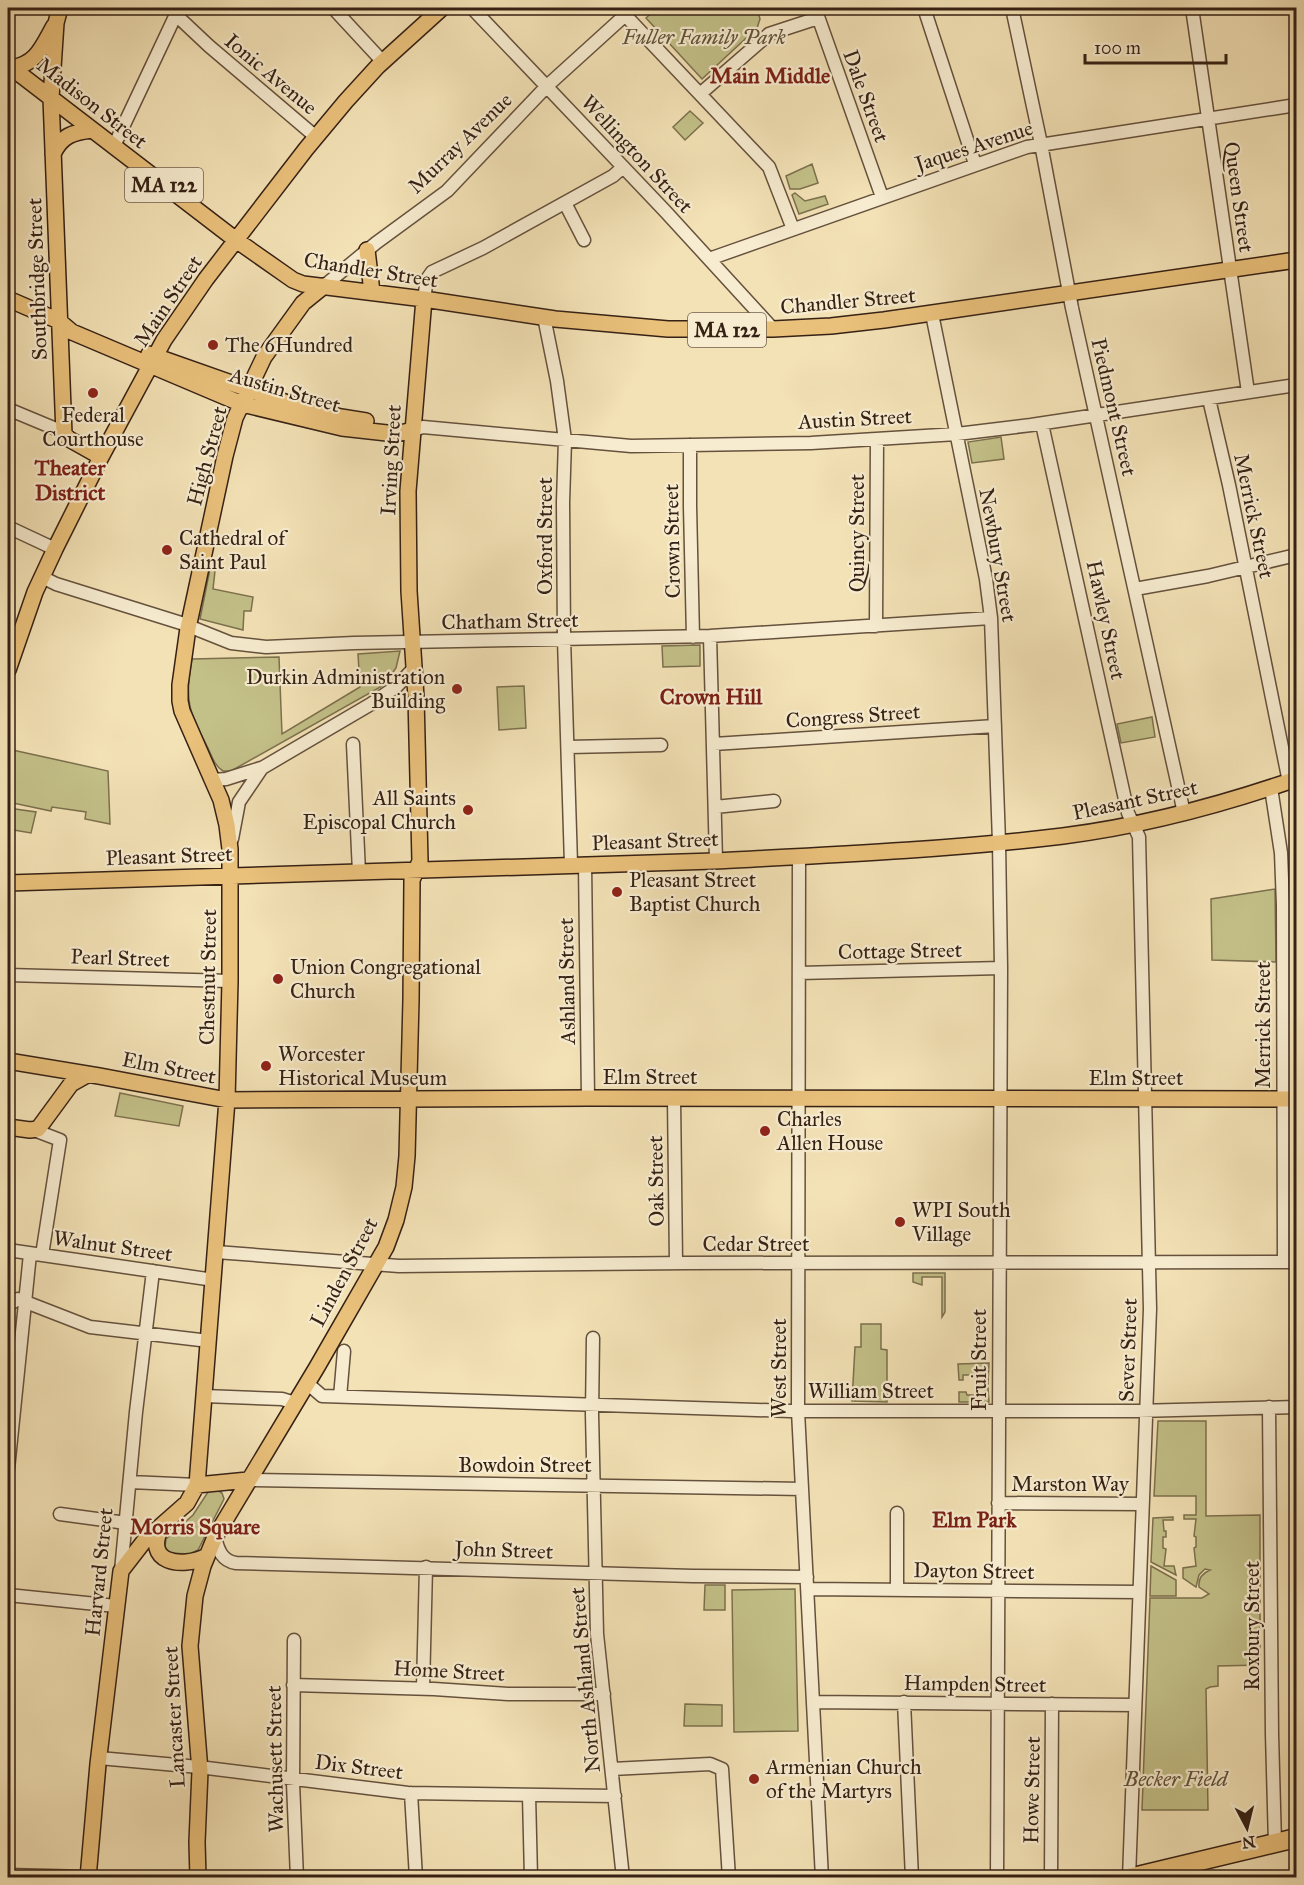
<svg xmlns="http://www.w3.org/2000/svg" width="1304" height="1885" font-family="'IM FELL Great Primer',serif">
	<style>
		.green { fill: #c3c088; stroke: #7c704e; stroke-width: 1.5 }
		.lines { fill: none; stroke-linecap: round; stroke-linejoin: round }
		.minor-casing { stroke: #65513d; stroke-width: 15 }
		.major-casing { stroke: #362115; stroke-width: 18 }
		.highway-casing { stroke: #362115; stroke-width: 21 }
		.minor { stroke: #f7ecd0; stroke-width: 12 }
		.major { stroke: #eac17b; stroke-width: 15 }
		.highway { stroke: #eac17b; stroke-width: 18 }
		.poi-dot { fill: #8f2418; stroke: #f7ecd0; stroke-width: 2 }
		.labels { text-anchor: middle; stroke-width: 4.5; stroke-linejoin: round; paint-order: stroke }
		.shield { fill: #f7ecd0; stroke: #705e4d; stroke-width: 1.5 }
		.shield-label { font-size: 20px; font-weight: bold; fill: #362115 }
		.park-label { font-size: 21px; font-style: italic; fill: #605138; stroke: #f7ecd0 }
		.street-label { font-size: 21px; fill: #362115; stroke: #f7ecd0 }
		.poi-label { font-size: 21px; fill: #362115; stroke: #f7ecd0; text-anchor: start }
		.neighbourhood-label { font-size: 22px; font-weight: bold; fill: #7a1f14; stroke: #f7ecd0 }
	</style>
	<rect width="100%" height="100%" fill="#f3e2b6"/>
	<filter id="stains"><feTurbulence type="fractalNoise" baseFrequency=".00333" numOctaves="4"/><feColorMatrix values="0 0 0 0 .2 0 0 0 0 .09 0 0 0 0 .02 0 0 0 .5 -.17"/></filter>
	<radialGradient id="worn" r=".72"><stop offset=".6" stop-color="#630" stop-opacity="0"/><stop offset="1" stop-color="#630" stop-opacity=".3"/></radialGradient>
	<path class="green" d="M 657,8 L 757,8 L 760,19 L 757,28 L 702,79 L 646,18 Z
		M 690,111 L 703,123 L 685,140 L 673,127 Z
		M 812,164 L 818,183 L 800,189 L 790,189 L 786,176 Z
		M 795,193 L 805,201 L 825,196 L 828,204 L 799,214 L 792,195 Z
		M 1001,437 L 1004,459 L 972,463 L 968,442 Z
		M 210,569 L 215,571 L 213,589 L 253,597 L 251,611 L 244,611 L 243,630 L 200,619 Z
		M 700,645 L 700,666 L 663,667 L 662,646 Z
		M 400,651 L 396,668 L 384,685 L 231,771 L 223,771 C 215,766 212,757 208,748 C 189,712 184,700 192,659 L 279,657 L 282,734 L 360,687 L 358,654 Z
		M 524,686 L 526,728 L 499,730 L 497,687 Z
		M 1152,717 L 1155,737 L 1121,743 L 1117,724 Z
		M 8,749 L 108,771 L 110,824 L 85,819 L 86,812 L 52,807 L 51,811 L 8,802 Z
		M 8,808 L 36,812 L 31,833 L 8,829 Z
		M 1275,889 L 1276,962 L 1212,960 L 1211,899 Z
		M 120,1093 L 183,1106 L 179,1126 L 115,1116 Z
		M 913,1273 L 945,1273 L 945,1312 L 942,1317 L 942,1277 L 922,1277 L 922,1285 L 913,1282 Z
		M 861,1324 L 881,1324 L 881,1349 L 887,1350 L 887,1402 L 852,1401 L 855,1347 L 861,1347 Z
		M 989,1363 L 988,1384 L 985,1384 L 985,1379 L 974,1378 L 973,1375 L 963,1375 L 963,1380 L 959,1380 L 958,1364 Z
		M 985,1388 L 988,1388 L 989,1402 L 959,1402 L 959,1392 L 966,1392 L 967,1395 L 985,1395 Z
		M 1158,1421 L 1206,1421 L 1206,1516 L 1260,1515 L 1260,1665 L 1218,1666 L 1218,1686 L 1210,1687 L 1206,1689 L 1208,1810 L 1142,1810 L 1150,1598 L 1202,1598 L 1209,1594 L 1199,1587 C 1198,1578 1203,1573 1210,1570 L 1205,1569 L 1199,1575 L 1196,1587 L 1183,1578 L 1183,1568 L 1196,1566 L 1194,1548 L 1196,1547 L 1196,1537 L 1194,1536 L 1196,1519 L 1184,1519 L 1184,1515 L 1196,1515 L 1196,1496 L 1154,1496 Z
		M 212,1490 L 217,1490 L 222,1493 L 224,1499 L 198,1550 L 190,1554 L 168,1553 L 165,1547 L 166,1539 L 193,1515 L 208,1492 Z
		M 1173,1517 L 1173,1520 L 1163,1520 L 1164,1531 L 1166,1531 L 1166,1537 L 1163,1537 L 1163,1548 L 1166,1549 L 1164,1566 L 1174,1566 L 1176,1575 L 1151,1562 L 1153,1518 Z
		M 1151,1566 L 1176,1580 L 1176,1596 L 1150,1596 Z
		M 705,1585 L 725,1585 L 725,1610 L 704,1610 Z
		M 795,1589 L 798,1731 L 734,1732 L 732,1590 Z
		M 685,1704 L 722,1705 L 722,1726 L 684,1726 Z"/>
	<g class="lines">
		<g class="minor-casing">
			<path id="minor" d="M 333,8 L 383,62
				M 472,8 L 665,211 L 773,329
				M 815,8 L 882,197
				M 924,8 L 975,164
				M 1012,8 L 1041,144 L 1072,308 L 1184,813
				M 1192,8 L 1248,392
				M 176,15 L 209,46 L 316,137
				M 625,15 L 769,167 L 793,229
				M 700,94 L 769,34 L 818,18
				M 114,146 L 179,8
				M 565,203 L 584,240
				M 709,259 L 1027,147 L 1296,105
				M 324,286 L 376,243 L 447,191 L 547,86 L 633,8
				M 424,299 L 427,279 L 432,272 L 483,248 L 613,176 L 622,168
				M 932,314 L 986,579 L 991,618 L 999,842 L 1001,968 L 997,1878
				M 544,317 L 557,381 L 565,440 L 563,502 L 564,639 L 571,864
				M 1209,399 L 1229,485 L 1289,782
				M 8,409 L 56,429 L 64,434
				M 1042,424 L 1128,813 L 1139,837 L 1150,1309 L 1129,1878
				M 413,430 L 423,427 L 631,446 L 811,443 L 957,434 L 1031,425 L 1296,385
				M 690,445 L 690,506 L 693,637
				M 8,527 L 55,549
				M 42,577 L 56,584 L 181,623 L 231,643 L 266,647 L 354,643 L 710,636 L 991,618
				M 1135,589 L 1208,576 L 1296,555
				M 876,626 L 877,439
				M 710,636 L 716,860
				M 353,744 L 359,872
				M 714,744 L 995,726
				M 568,747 L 661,745
				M 213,780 L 226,779 L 261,768
				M 1271,788 L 1281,853 L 1283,905 L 1284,1262
				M 715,807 L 774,801
				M 232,839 L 239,802 L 262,768 L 371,704 L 397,686 L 414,668
				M 799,857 L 798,1411 L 822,1878
				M 585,864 L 588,1098
				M 799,973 L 1001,968
				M 8,975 L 230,981
				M 1283,980 L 1296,981
				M 674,1098 L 676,1263
				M 34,1130 L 60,1140 L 42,1255
				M 8,1250 L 214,1280
				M 216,1252 L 399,1266 L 687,1263 L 1296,1262
				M 8,1305 L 18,1299 L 90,1327 L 209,1341
				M 593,1338 L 592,1414 L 597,1634 L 623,1878
				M 307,1383 L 322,1396 L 790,1411 L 1137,1411 L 1296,1407
				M 204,1396 L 282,1399 L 295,1403
				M 340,1397 L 344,1351
				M 1269,1407 L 1272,1734 L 1275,1844
				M 8,1469 L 30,1254
				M 248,1480 L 802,1489
				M 130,1482 L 197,1485
				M 998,1503 L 1142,1504
				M 60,1514 L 126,1523
				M 215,1537 C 218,1550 222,1561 236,1563 L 693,1576 L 807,1577
				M 121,1571 L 136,1412 L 153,1271
				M 808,1589 L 1139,1592
				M 897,1590 L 897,1513
				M 8,1595 L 116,1606
				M 294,1640 L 293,1783 L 297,1878
				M 293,1685 L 434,1689 L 508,1694 L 604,1694
				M 423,1688 L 426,1567
				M 814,1702 L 1135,1705
				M 904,1702 L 912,1878
				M 99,1758 L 199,1767 L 408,1793 L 615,1796
				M 612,1769 L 710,1764 L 722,1769 L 729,1878
				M 411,1793 L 416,1878
				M 529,1795 L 531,1878
				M 8,1875 L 88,1877
				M 1051,1878 L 1052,1704"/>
		</g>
		<g class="major-casing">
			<path id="major" d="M 60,8 L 56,23 L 51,98 L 64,434 L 69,439 L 101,457
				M 8,65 L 236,240 L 293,280 L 303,284 L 424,299 L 555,319 L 668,329 L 773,329 L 831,326 L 884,320 L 1296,260
				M 11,68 C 37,64 42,47 54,26
				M 53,154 C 61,136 73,132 92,130
				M 367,250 L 372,292
				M 8,299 L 59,321 L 72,332 L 242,404 L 342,428 L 396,434 L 413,430
				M 149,354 L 299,407 L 341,417 L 366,421
				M 8,670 L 35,592 L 55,549 L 101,457 L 164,340 L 206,279 L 306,149 L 346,101 L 378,66 L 442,8
				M 8,883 L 714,861 C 830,855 947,850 1063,836 C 1142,826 1221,805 1296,779
				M 8,1061 L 99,1076 L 227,1100 L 588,1098 L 1296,1099
				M 8,1127 L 30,1130 L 38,1129 L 71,1084 L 87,1075
				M 197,1485 L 248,1480
				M 162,1526 C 142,1563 182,1569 207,1556
				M 88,1878 L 98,1764 L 121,1571 L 145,1540 L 187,1503 L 197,1485 L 227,1100 L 230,981 L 230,849 L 227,825 L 221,800 L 182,711 L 180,701 L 180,685 L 188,628 L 225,456 L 235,418 L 264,357 L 303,303 L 324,286
				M 198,1878 L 197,1842 L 200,1771 L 190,1646 L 195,1596 L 203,1566 L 215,1537 L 317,1367 L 386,1247 L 396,1220 L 404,1187 L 407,1156 L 411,1000 L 412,880 L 420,861 L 416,697 L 409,591 L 408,491 L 424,299"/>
		</g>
		<g class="highway-casing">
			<path id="highway" d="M 1129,1878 L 1296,1838"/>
		</g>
		<use href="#minor" class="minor"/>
		<use href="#major" class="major"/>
		<use href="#highway" class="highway"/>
	</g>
	<g class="poi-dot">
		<circle cx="213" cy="345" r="6"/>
		<circle cx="93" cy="393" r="6"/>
		<circle cx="167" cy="550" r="6"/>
		<circle cx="457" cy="689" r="6"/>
		<circle cx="468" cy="810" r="6"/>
		<circle cx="617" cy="892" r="6"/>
		<circle cx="278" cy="979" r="6"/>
		<circle cx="266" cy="1066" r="6"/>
		<circle cx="765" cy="1131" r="6"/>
		<circle cx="900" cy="1222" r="6"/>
		<circle cx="754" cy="1779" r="6"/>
	</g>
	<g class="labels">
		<g class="shield">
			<rect x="125" y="168" width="78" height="34" rx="4.5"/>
			<rect x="688" y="313" width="78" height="34" rx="4.5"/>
		</g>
		<g class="shield-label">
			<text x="164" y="192">MA 122</text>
			<text x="727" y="337">MA 122</text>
		</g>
		<g class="park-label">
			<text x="704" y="44">Fuller Family Park</text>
			<text x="1176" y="1786">Becker Field</text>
		</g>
		<g class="street-label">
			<text transform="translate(271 74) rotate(40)" y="7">Ionic Avenue</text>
			<text transform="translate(866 96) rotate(70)" y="7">Dale Street</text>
			<text transform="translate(92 103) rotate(38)" y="7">Madison Street</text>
			<text transform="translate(460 143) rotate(-44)" y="7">Murray Avenue</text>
			<text transform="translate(974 146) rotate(-18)" y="7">Jaques Avenue</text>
			<text transform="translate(637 154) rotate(47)" y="7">Wellington Street</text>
			<text transform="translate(1239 197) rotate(82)" y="7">Queen Street</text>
			<text transform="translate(371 270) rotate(9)" y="7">Chandler Street</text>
			<text transform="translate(37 279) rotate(-92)" y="7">Southbridge Street</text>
			<text transform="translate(168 301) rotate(-56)" y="7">Main Street</text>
			<text transform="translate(848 301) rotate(-5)" y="7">Chandler Street</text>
			<text transform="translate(285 390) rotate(16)" y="7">Austin Street</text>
			<text transform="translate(1114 407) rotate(77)" y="7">Piedmont Street</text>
			<text transform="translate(855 419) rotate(-3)" y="7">Austin Street</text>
			<text transform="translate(207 456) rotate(-75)" y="7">High Street</text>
			<text transform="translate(391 460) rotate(-87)" y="7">Irving Street</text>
			<text transform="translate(1254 516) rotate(78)" y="7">Merrick Street</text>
			<text transform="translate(857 533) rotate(-90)" y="7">Quincy Street</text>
			<text transform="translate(545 536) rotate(-90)" y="7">Oxford Street</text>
			<text transform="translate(672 541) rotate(-91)" y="7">Crown Street</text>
			<text transform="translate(998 555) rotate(80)" y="7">Newbury Street</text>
			<text transform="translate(1106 620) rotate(78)" y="7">Hawley Street</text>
			<text transform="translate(510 621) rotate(-1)" y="7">Chatham Street</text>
			<text transform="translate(853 716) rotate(-4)" y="7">Congress Street</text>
			<text transform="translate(1135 800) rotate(-12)" y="7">Pleasant Street</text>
			<text transform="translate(655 841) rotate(-2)" y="7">Pleasant Street</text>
			<text transform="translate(169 856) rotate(-2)" y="7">Pleasant Street</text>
			<text transform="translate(900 951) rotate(-1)" y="7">Cottage Street</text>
			<text transform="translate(120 958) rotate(2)" y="7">Pearl Street</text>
			<text transform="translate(208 977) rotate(-89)" y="7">Chestnut Street</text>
			<text transform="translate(567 981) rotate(-91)" y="7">Ashland Street</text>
			<text transform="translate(1263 1025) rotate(-90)" y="7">Merrick Street</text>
			<text transform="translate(169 1068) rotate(11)" y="7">Elm Street</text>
			<text x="650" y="1084">Elm Street</text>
			<text x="1136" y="1085">Elm Street</text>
			<text transform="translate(656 1181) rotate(-91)" y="7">Oak Street</text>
			<text x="756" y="1251">Cedar Street</text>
			<text transform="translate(113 1246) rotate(8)" y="7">Walnut Street</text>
			<text transform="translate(344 1272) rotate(-62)" y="7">Linden Street</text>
			<text transform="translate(1128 1350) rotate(-88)" y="7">Sever Street</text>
			<text transform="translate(979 1360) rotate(-90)" y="7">Fruit Street</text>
			<text transform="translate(779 1368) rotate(-90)" y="7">West Street</text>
			<text x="871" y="1398">William Street</text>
			<text x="525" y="1472">Bowdoin Street</text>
			<text x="1070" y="1491">Marston Way</text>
			<text transform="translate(504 1550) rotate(2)" y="7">John Street</text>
			<text transform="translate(974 1571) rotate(1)" y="7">Dayton Street</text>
			<text transform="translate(99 1572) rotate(-84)" y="7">Harvard Street</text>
			<text transform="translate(1252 1626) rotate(-90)" y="7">Roxbury Street</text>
			<text transform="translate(449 1671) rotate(3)" y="7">Home Street</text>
			<text transform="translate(585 1680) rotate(-95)" y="7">North Ashland Street</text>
			<text transform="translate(975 1684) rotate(1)" y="7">Hampden Street</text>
			<text transform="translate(174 1717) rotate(-93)" y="7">Lancaster Street</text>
			<text transform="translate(275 1759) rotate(-91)" y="7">Wachusett Street</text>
			<text transform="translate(359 1767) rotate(7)" y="7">Dix Street</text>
			<text transform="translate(1032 1790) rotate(-89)" y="7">Howe Street</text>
		</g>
		<g class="poi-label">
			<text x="225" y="352">The 6Hundred</text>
			<text x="93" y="422" text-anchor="middle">Federal<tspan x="93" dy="24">Courthouse</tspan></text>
			<text x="179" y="545">Cathedral of<tspan x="179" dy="24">Saint Paul</tspan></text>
			<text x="445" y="684" text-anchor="end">Durkin Administration<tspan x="445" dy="24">Building</tspan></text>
			<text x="456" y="805" text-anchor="end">All Saints<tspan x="456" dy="24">Episcopal Church</tspan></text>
			<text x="629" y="887">Pleasant Street<tspan x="629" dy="24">Baptist Church</tspan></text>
			<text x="290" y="974">Union Congregational<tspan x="290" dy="24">Church</tspan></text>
			<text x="278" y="1061">Worcester<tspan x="278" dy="24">Historical Museum</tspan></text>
			<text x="777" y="1126">Charles<tspan x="777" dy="24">Allen House</tspan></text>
			<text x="912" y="1217">WPI South<tspan x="912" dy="24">Village</tspan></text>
			<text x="766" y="1774">Armenian Church<tspan x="766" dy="24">of the Martyrs</tspan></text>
		</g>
		<g class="neighbourhood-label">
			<text x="770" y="83">Main Middle</text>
			<text x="70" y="475">Theater<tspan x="70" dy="25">District</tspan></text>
			<text x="711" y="704">Crown Hill</text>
			<text x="974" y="1527">Elm Park</text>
			<text x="195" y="1534">Morris Square</text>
		</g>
	</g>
	<rect width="1304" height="1885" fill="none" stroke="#f3e2b6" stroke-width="30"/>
	<rect x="9" y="9" width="1286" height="1867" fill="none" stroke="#362115" stroke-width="3"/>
	<rect x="15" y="15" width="1274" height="1855" fill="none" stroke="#362115" stroke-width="1.5"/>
	<g transform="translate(1247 1828) rotate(173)" stroke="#f7ecd0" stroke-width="4.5" paint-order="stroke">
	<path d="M0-4.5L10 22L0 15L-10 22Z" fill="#362115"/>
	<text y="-9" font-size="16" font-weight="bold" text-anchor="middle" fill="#362115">N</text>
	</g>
	<path d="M1085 54v9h141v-9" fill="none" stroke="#362115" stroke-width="3"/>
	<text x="1094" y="54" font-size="18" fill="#362115" stroke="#f7ecd0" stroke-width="4.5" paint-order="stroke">100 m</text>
	<rect width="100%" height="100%" filter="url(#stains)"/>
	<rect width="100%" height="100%" fill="url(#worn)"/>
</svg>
